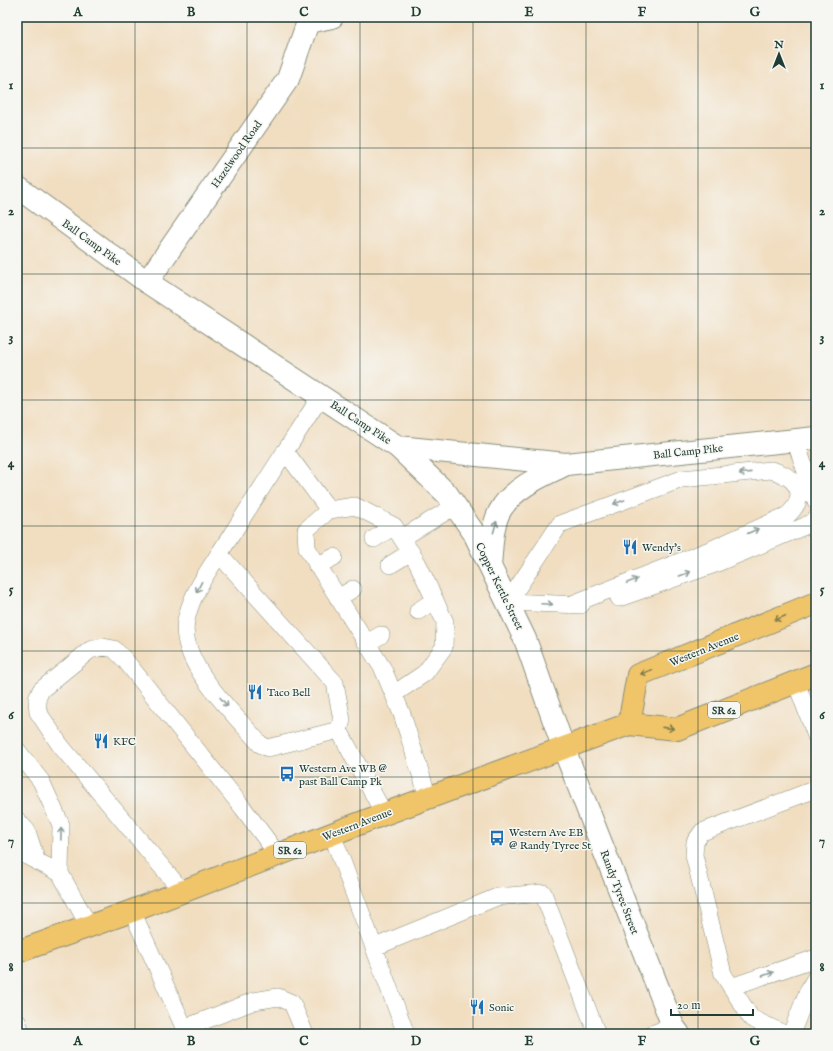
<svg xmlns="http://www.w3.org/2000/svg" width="833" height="1051" font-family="'IM FELL English',serif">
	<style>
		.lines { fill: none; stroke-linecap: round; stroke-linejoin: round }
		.service-casing { stroke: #888e7a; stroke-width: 18 }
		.minor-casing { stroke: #888e7a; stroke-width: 24 }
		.tertiary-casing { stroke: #888e7a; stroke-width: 24 }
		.primary-casing { stroke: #888e7a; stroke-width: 24 }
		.service { stroke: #fff; stroke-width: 17 }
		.minor { stroke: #fff; stroke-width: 22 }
		.tertiary { stroke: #fff; stroke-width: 22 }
		.primary { stroke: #f0c469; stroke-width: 22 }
		.oneway { stroke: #8f9e9a }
		.oneway2 { stroke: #7d7a4c }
		.grid { fill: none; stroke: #1f3d34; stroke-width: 1; stroke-opacity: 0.55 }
		.labels { text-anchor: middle; stroke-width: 3; stroke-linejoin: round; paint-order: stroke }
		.shield { fill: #f6f6f2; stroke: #60746d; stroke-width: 1 }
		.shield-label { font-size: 10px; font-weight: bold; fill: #1f3d34 }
		.street-label { font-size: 11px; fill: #1f3d34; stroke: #f6f6f2 }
		.poi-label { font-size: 11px; fill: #1f3d34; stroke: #f6f6f2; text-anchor: start }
		.neatline { fill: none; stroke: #1f3d34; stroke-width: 1.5 }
		.grid-label { font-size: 13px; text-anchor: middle; font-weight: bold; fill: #1f3d34 }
	</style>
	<rect width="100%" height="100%" fill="#f6f6f2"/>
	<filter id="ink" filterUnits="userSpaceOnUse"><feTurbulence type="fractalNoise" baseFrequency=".025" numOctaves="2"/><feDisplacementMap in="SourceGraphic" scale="8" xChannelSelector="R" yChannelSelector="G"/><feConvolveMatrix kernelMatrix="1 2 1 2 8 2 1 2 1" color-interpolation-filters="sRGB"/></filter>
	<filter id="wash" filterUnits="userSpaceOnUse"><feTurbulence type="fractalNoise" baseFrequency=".012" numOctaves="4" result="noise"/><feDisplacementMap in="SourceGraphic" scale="16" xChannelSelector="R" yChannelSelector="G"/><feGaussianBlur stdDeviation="0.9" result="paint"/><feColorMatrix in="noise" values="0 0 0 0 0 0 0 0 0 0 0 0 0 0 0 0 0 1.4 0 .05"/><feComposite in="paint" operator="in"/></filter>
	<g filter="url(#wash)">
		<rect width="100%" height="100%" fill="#f1dec1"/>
	</g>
	<g filter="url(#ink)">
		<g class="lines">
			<g class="service-casing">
				<path id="service" d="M 321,396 L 219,554 L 335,683 L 342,720 L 339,730 L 384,814
					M 795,440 L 816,501
					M 285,451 L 329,510 L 306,530 L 307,548 L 383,669 L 402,714 L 428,797
					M 329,510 L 355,506 L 394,526 L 418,564 L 445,622 L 444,647 L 425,673 L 394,694
					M 402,538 L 455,506
					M 374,539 L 394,526
					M 219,554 C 206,574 193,593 187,616 C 174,660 234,713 260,744 L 268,748 L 339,730
					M 390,565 L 411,552
					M 317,566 L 334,557
					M 338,598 L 353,589
					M 619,598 L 715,564 L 805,526 L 814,521 L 816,518
					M 508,602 L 560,524 L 682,479 L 771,470 C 796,477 810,493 788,515 L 710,550 L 570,605
					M 508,602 L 581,605
					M 418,611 L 435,600
					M 367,643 L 381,635
					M 796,682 L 816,736
					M 17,750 L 41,781 L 61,825 L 60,873 L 89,926
					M 17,820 L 27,831 L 37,862
					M 332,834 L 406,1034
					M 17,851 L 60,873
					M 182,891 L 60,745 L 38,712 L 37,699 L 41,690 L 90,650 L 103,647 L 114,649 L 125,660 L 243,808 L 278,855
					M 132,911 L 187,1034
					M 375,947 L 497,897 L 543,893 L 597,1034
					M 731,987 L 816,958
					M 17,1021 L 22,1034
					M 185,1028 L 254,1001 L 278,997 L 292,1003 L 305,1034
					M 652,1034 L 673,1026
					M 784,1034 L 751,1018 L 723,974 L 694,855 L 695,842 L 702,832 L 816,789
					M 791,1034 L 808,991 L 816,977"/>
			</g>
			<g class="minor-casing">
				<path id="minor" d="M 308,22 L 332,17
					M 147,282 L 288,79 L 308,22 L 308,17
					M 398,447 L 566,464 L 816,438"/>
			</g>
			<g class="tertiary-casing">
				<path id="tertiary" d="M 17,187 L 147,282 L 398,447 L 447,494 L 474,533 L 525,639 L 564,749 L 673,1026 L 679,1034
					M 490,566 C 492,547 491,522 503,506 C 518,485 545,475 566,464"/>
			</g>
			<g class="primary-casing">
				<path id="primary" d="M 629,724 L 638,675 L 816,603
					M 17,952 L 132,911 L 384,814 L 629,724 L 677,729 L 816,674"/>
			</g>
			<use href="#service" class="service"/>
			<use href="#minor" class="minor"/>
			<use href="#tertiary" class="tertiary"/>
			<use href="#primary" class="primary"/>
		</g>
		<defs><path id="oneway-shaft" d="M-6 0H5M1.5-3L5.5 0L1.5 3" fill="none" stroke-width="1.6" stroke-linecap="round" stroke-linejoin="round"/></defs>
		<g class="oneway">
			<use href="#oneway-shaft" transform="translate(745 473) rotate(174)"/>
			<use href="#oneway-shaft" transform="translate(619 502) rotate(160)"/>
			<use href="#oneway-shaft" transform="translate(495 527) rotate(-74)"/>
			<use href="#oneway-shaft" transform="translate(753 531) rotate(-24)"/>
			<use href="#oneway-shaft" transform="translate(685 574) rotate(-20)"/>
			<use href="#oneway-shaft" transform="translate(632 581) rotate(-22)"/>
			<use href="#oneway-shaft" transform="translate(199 587) rotate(117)"/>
			<use href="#oneway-shaft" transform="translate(547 604) rotate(3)"/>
			<use href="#oneway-shaft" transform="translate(224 702) rotate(49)"/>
			<use href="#oneway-shaft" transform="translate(61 834) rotate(-89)"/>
			<use href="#oneway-shaft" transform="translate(768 974) rotate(-19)"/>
		</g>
		<g class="oneway2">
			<use href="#oneway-shaft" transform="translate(780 618) rotate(158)"/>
			<use href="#oneway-shaft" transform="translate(646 672) rotate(158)"/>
			<use href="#oneway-shaft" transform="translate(668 728) rotate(6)"/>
		</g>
	</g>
	<path class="grid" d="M 135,17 L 135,1034M 247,17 L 247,1034M 360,17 L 360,1034M 473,17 L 473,1034M 586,17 L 586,1034M 698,17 L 698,1034M 17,148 L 816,148M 17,274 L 816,274M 17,400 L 816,400M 17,526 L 816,526M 17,651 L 816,651M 17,777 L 816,777M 17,903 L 816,903"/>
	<defs>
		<g id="restaurant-bare" transform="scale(1.2)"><path d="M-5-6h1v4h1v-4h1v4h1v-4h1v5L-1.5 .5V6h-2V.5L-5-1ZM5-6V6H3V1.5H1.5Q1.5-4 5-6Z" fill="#1f6fb2" stroke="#f6f6f2" stroke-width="2.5" paint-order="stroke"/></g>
		<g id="bus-bare" transform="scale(1.2)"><path d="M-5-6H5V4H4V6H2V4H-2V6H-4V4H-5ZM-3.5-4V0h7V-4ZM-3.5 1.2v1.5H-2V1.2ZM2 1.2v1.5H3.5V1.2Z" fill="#1f6fb2" stroke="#f6f6f2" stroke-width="2.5" paint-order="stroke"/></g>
	</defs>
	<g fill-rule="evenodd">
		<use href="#restaurant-bare" x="630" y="547"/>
		<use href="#restaurant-bare" x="255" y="692"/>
		<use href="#restaurant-bare" x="101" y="741"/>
		<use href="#bus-bare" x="287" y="774"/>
		<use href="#bus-bare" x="497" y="838"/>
		<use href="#restaurant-bare" x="477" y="1007"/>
	</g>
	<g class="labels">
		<g class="shield">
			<rect x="708" y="702" width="32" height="16" rx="3"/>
			<rect x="274" y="842" width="32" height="16" rx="3"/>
		</g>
		<g class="shield-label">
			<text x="724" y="714">SR 62</text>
			<text x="290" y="854">SR 62</text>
		</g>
		<g class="street-label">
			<text transform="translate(236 154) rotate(-55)" y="4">Hazelwood Road</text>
			<text transform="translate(92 242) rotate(36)" y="4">Ball Camp Pike</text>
			<text transform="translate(361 422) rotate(33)" y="4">Ball Camp Pike</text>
			<text transform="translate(688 451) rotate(-6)" y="4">Ball Camp Pike</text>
			<text transform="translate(500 586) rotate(64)" y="4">Copper Kettle Street</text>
			<text transform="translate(704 649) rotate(-22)" y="4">Western Avenue</text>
			<text transform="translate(357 824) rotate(-21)" y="4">Western Avenue</text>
			<text transform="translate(620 892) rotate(69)" y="4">Randy Tyree Street</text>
		</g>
		<g class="poi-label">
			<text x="642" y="551">Wendy's</text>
			<text x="267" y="696">Taco Bell</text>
			<text x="113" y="745">KFC</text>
			<text x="299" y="772">Western Ave WB @<tspan x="299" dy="13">past Ball Camp Pk</tspan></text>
			<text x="509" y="836">Western Ave EB<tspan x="509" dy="13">@ Randy Tyree St</tspan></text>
			<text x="489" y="1011">Sonic</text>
		</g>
	</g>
	<rect width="833" height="1051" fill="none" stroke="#f6f6f2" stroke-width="44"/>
	<g transform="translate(779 54)" stroke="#f6f6f2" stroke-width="3" paint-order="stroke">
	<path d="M0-3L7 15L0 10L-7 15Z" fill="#1f3d34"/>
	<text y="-6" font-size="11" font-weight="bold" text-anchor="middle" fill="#1f3d34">N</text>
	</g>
	<path d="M671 1009v6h82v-6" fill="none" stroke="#1f3d34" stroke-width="2"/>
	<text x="677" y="1009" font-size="12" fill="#1f3d34" stroke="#f6f6f2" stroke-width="3" paint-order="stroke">20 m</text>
	<rect x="22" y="22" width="789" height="1007" class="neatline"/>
	<g class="grid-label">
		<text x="78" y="16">A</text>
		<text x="191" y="16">B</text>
		<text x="304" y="16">C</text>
		<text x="416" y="16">D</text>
		<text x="529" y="16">E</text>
		<text x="642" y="16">F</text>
		<text x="755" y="16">G</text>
		<text x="11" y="89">1</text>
		<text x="822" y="89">1</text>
		<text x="11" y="215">2</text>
		<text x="822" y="215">2</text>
		<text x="11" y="341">3</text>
		<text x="822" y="341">3</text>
		<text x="11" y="467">4</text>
		<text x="822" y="467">4</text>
		<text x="11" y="593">5</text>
		<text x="822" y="593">5</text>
		<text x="11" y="719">6</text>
		<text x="822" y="719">6</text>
		<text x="11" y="845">7</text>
		<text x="822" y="845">7</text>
		<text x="11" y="971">8</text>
		<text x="822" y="971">8</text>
		<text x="78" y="1045">A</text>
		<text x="191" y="1045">B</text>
		<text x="304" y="1045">C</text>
		<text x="416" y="1045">D</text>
		<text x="529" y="1045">E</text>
		<text x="642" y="1045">F</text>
		<text x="755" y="1045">G</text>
	</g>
</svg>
